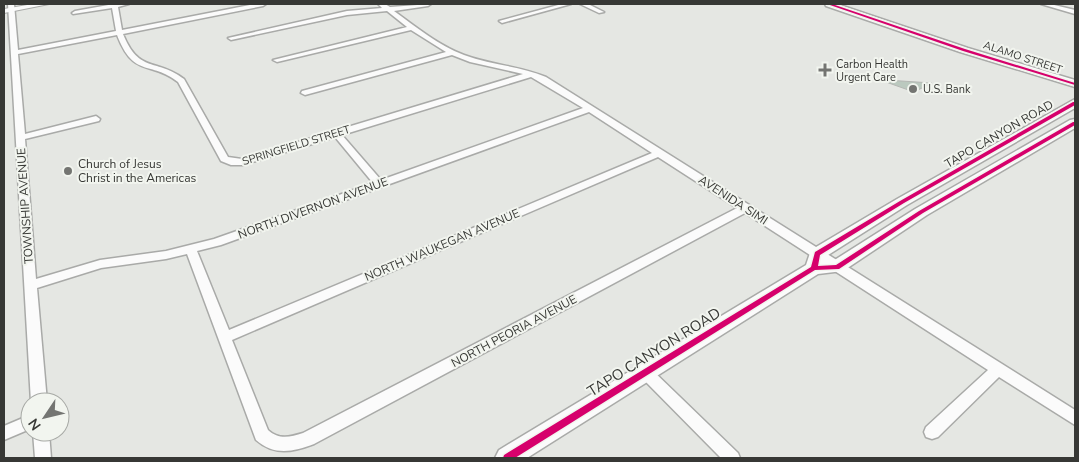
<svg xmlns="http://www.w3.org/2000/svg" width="1079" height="462" font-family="'Nunito Sans',sans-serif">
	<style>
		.building { fill: #bbc9bf; stroke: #b5b7b4 }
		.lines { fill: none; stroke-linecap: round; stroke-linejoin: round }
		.minor-casing { stroke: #a9aaa8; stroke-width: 3 }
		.tertiary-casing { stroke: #a9aaa8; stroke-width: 2 }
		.secondary-casing { stroke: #a9aaa8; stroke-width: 3 }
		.minor { fill: #fbfbfb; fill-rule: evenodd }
		.tertiary { fill: #fbfbfb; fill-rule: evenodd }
		.secondary { fill: #fbfbfb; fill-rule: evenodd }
		.cycleway-casing { stroke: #f2f5ef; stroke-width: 3 }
		.cycleway { fill: #d6006c; fill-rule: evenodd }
		.poi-dot { fill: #747572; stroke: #f2f5ef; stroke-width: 2 }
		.labels { text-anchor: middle; stroke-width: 4; stroke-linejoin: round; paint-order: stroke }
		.far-street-label { font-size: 11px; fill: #373835; stroke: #f2f5ef }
		.far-poi-label { font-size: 11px; fill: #373835; stroke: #f2f5ef; text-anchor: start }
		.street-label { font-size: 12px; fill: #373835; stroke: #f2f5ef }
		.poi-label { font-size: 12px; fill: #373835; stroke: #f2f5ef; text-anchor: start }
		.near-street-label { font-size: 15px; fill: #373835; stroke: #f2f5ef }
	</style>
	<rect width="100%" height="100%" fill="#e5e7e3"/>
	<path class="building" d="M 886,80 L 932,83 L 914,92 L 886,82 Z"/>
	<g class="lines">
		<g class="minor-casing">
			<path id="minor" d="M 8,4 L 14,4 L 18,50 L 116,31 L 112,8 L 73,14 L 72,13 L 75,11 L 114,4 L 129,4 L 118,7 L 122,30 L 255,4 L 266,4 L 263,6 L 123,34 C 139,74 157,58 184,79 L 228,157 L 242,159 L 523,74 L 470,62 L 452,55 L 305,95 L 301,93 L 302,91 L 446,52 L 411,30 L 277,62 L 273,60 L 407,27 L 387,11 L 347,15 L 231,40 L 228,38 L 347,11 L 382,8 L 378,4 L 385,4 L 390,7 L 431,4 L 428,6 L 394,11 C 416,27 438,45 464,55 C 491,65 520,66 546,77 L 1075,410 L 1075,425 L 999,377 L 938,437 L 932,439 L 926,437 L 924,432 L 926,427 L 988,370 L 745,213 L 314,444 C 293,452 274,456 256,440 L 187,254 L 166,259 L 101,268 L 37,288 L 47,402 L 31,402 ZM 117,35 C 134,79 150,60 178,82 L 221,161 L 231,165 L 243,165 L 335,137 L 373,183 L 214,239 L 166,251 L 100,260 L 36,279 L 25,139 L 99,121 L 100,119 L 96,116 L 25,134 L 18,54 ZM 531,77 L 583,108 L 381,180 L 342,135 ZM 589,112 L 652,153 L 229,330 L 197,251 L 221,245 ZM 658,157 L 737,208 L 303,433 C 290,437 279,440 268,430 L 232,340 Z
				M 562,4 L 571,4 L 502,23 L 499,21 Z
				M 580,4 L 588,4 L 604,12 L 599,13 Z
				M 1041,4 L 1050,4 L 1075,10 L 1075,14 Z
				M 645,366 L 650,368 L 738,453 L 740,458 L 721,458 L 640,376 L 638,372 L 640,368 Z
				M 30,415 L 30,429 L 4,440 L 4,426 Z
				M 33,432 L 49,432 L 51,458 L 35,458 Z"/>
		</g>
		<g class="tertiary-casing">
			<path id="tertiary" d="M 33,4 L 49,4 L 4,13 L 4,9 Z"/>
		</g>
		<g class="secondary-casing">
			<path id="secondary" d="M 825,4 L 837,4 L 968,48 L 1075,80 L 1075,87 L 960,52 L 826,6 Z
				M 1075,99 L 1075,108 L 907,205 L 825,257 L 824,262 L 833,261 L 915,209 L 1070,120 L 1075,119 L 1075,128 L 927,215 L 843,271 L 818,274 L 527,458 L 495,458 L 499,450 L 806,265 L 811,250 L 897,199 Z"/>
		</g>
		<use href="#minor" class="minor"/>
		<use href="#tertiary" class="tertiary"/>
		<use href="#secondary" class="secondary"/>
		<g class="cycleway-casing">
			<path id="cycleway" d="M 827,4 L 832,4 L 965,49 L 1075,83 L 1075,85 L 963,51 Z
				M 1073,102 L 1075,102 L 1075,105 L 904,203 L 820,255 L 818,266 L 836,265 L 919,211 L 1073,122 L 1075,122 L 1075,125 L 923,213 L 839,269 L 815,270 L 515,458 L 503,458 L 504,455 L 811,267 L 815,252 L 900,201 Z"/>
		</g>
		<use href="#cycleway" class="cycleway"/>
	</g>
	<g class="poi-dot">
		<path d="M822.5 62.5h5v5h5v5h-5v5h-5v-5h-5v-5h5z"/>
		<circle cx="913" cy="89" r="5"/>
		<circle cx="68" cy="171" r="5"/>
	</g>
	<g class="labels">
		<g class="far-street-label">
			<text transform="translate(1023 57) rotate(18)" y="4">ALAMO STREET</text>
			<text transform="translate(296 145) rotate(-17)" y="4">SPRINGFIELD STREET</text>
		</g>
		<g class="far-poi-label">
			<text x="836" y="68">Carbon Health<tspan x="836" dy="13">Urgent Care</tspan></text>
			<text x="923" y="93">U.S. Bank</text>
		</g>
		<g class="street-label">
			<text transform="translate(999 134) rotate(-30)" y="4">TAPO CANYON ROAD</text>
			<text transform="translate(733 200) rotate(33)" y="4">AVENIDA SIMI</text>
			<text transform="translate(25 206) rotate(-94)" y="4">TOWNSHIP AVENUE</text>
			<text transform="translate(313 208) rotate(-20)" y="4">NORTH DIVERNON AVENUE</text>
			<text transform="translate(442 245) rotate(-23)" y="4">NORTH WAUKEGAN AVENUE</text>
			<text transform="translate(514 331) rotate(-28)" y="4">NORTH PEORIA AVENUE</text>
		</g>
		<g class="poi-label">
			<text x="78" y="168">Church of Jesus<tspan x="78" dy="14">Christ in the Americas</tspan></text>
		</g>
		<g class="near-street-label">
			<text transform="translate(654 352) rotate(-32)" y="5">TAPO CANYON ROAD</text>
		</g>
	</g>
	<rect width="1079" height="462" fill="none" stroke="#373835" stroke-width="10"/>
	<g transform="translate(45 417) rotate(235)"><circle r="24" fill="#f2f5ef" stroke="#a7a9a5"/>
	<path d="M0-4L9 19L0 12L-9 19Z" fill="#747572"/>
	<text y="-8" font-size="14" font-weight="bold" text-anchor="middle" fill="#373835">N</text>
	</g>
</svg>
